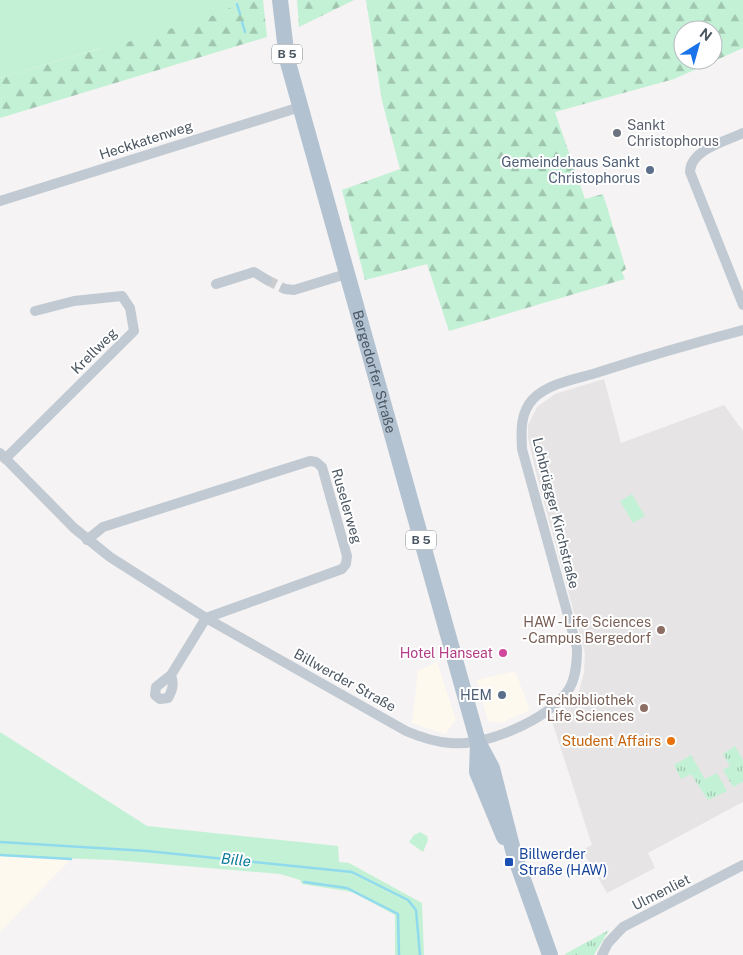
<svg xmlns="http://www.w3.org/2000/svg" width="743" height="955" font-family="'Public Sans',sans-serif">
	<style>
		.commercial { fill: #fdf9ef }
		.education { fill: #e6e4e5 }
		.grass { fill: url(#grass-tufts) }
		.forest { fill: url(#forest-firs); fill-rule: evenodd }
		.green { fill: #c3f1d5 }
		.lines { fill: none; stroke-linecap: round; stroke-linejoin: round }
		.stream { stroke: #90daee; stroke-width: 2.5 }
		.street-tunnel { stroke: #caccce; stroke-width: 10; stroke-dasharray: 10 5; stroke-linecap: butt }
		.street { stroke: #c1cad2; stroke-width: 10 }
		.primary { stroke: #b3c2d1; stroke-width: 16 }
		.worship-dot { fill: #6b7280; stroke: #fff; stroke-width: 2 }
		.service-dot { fill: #5c6f8a; stroke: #fff; stroke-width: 2 }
		.education-dot { fill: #8d6e63; stroke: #fff; stroke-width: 2 }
		.hotel-dot { fill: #d1479c; stroke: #fff; stroke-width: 2 }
		.food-dot { fill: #e8710a; stroke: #fff; stroke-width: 2 }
		.transit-dot { fill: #1a4fb4; stroke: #fff; stroke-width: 2 }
		.labels { text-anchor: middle; stroke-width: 4; stroke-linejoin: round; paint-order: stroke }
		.shield { fill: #fff; stroke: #808990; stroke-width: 1 }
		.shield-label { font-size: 12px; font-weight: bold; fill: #4a5661 }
		.worship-label { font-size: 14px; fill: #5b616d; stroke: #fff; text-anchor: start }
		.street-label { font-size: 14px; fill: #4a5661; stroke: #fff }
		.service-label { font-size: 14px; fill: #4e5e75; stroke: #fff; text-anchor: end }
		.education-label { font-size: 14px; fill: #785e54; stroke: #fff; text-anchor: end }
		.hotel-label { font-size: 14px; fill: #b23c85; stroke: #fff; text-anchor: end }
		.food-label { font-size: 14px; fill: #c56008; stroke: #fff; text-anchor: end }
		.transit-label { font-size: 14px; fill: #164399; stroke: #fff; text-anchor: start }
		.water-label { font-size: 15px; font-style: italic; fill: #0c7c9b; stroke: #fff }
	</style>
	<defs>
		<pattern id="grass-tufts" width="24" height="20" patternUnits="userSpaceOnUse" patternTransform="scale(1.25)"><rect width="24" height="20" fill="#c3f1d5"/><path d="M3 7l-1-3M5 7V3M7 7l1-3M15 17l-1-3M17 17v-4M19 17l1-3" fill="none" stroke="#a0c6b0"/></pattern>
		<pattern id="forest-firs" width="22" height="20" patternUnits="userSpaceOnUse" patternTransform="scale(1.25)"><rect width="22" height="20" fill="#c3f1d5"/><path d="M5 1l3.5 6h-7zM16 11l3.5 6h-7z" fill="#a0c6b0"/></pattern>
	</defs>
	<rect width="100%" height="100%" fill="#f5f3f3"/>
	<path class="commercial" d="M 437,662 L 456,720 L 445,734 L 412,723 L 418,671 Z
		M 515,671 L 530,710 L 501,723 L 488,721 L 477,680 Z
		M 0,856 L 70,860 L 0,932 Z"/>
	<path class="education" d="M 604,379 L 621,443 L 724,405 L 743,431 L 743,802 L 648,853 L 655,868 L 607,893 L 582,850 L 592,845 L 551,718 L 562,709 L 579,691 L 584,673 L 585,653 L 535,469 L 528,438 L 528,425 L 537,407 L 555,394 Z"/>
	<path class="grass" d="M 735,746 L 743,760 L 743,782 L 733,787 L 723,770 L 730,766 L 723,754 Z
		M 691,755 L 705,779 L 717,773 L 727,791 L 708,800 L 691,774 L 681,779 L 674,765 Z
		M 609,930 L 594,955 L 566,955 L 565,954 Z"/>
	<path class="forest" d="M 238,0 L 263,0 L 267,37 L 0,118 L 0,78 L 224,12 Z
		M 297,0 L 354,0 L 299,27 Z
		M 366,0 L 743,0 L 743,48 L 674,79 L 555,112 L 585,199 L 603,194 L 626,269 L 622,272 L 625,279 L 449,331 L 427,264 L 365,280 L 342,190 L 400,169 L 382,101 ZM 683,30 L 713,30 L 713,60 L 683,60 Z"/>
	<path class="green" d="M 0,0 L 238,0 L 224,12 L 102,50 L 101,48 L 0,78 Z
		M 632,494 L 645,516 L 633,523 L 620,501 Z
		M 0,732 L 147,826 L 338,846 L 339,862 L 349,863 L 422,903 L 424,955 L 395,955 L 395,915 L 352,892 L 302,884 L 300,880 L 280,874 L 113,860 L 0,856 Z
		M 420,832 L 427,836 L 428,840 L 423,852 L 409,842 L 414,835 Z"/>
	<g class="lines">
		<path class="stream" d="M 237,4 L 240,14
			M 242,22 L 245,32
			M 0,842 L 147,851 L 352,872 L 408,900 L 416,910 L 420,955
			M 0,855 L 71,859
			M 304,882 L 347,888 L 398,914 L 399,955"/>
		<path class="street-tunnel" d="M 267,280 L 285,289"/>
		<path class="street" d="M 743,133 C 726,141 690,150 690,172 L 743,305
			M 0,201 L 300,107
			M 216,284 L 254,272 L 267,280
			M 285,289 L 294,290 L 346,274
			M 0,453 L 74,528 L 110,557 L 206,618 L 406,731 C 420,737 435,742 450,743 C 486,746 545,721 567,692 C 576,680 577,663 577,648 L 522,449 C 521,431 520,413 533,399 C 549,383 576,379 596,373 C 645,357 693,343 743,330
			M 5,459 L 134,331 L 130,308 L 122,296 L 74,301 L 35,311
			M 87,540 L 103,527 L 310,461 L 316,462 L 322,467 L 347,556 L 346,564 L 342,569 L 206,618 L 171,675 L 156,687 L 155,695 L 160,699 L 168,698 C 173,689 174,684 171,675
			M 602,955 L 608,943 L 623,927 L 743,865"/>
		<g class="primary">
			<path id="s1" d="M 280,0 L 287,59 L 478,742 L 492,768 L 514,854 L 550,955"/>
			<path d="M 478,744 L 477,772 L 504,837"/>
		</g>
	</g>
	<circle class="worship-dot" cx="617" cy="133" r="5"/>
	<g class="service-dot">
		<circle cx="650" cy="170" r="5"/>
		<circle cx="502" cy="695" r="5"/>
	</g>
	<g class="education-dot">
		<circle cx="661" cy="630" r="5"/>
		<circle cx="644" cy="708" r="5"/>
	</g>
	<circle class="hotel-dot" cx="503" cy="653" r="5"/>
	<circle class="food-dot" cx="671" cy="741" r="5"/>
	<rect class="transit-dot" x="504" y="857" width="10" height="10" rx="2.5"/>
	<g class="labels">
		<g class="shield">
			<rect x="272" y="44.5" width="30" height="19" rx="4"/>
			<rect x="406" y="530.5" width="30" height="19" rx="4"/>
		</g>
		<g class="shield-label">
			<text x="287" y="58">B 5</text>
			<text x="421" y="544">B 5</text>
		</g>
		<g class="worship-label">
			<text x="627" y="130">Sankt<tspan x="627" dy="16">Christophorus</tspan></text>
		</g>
		<g class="street-label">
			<text transform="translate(146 140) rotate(-18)" y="5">Heckkatenweg</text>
			<text transform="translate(94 351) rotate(-45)" y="5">Krellweg</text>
			<text dy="5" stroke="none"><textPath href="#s1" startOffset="384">Bergedorfer Straße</textPath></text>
			<text transform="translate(347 506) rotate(74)" y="5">Ruselerweg</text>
			<text transform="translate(556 513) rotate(76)" y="5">Lohbrügger Kirchstraße</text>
			<text transform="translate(345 680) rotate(29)" y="5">Billwerder Straße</text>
			<text transform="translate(661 892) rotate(-27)" y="5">Ulmenliet</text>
		</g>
		<g class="service-label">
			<text x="640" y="167">Gemeindehaus Sankt<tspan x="640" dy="16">Christophorus</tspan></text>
			<text x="492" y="700">HEM</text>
		</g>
		<g class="education-label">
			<text x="651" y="627">HAW - Life Sciences<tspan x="651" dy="16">- Campus Bergedorf</tspan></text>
			<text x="634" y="705">Fachbibliothek<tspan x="634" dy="16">Life Sciences</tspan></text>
		</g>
		<g class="hotel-label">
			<text x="493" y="658">Hotel Hanseat</text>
		</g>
		<g class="food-label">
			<text x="661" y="746">Student Affairs</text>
		</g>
		<g class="transit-label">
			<text x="519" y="859">Billwerder<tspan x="519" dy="16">Straße (HAW)</tspan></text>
		</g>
		<g class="water-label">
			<text transform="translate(236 860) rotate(6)" y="5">Bille</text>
		</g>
	</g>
	<g transform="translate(698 45) rotate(37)"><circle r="24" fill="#ffffff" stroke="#b7bbc0"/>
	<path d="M0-4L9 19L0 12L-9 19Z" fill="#1a73e8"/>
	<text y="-8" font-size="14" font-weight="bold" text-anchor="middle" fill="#4a5661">N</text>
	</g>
</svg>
